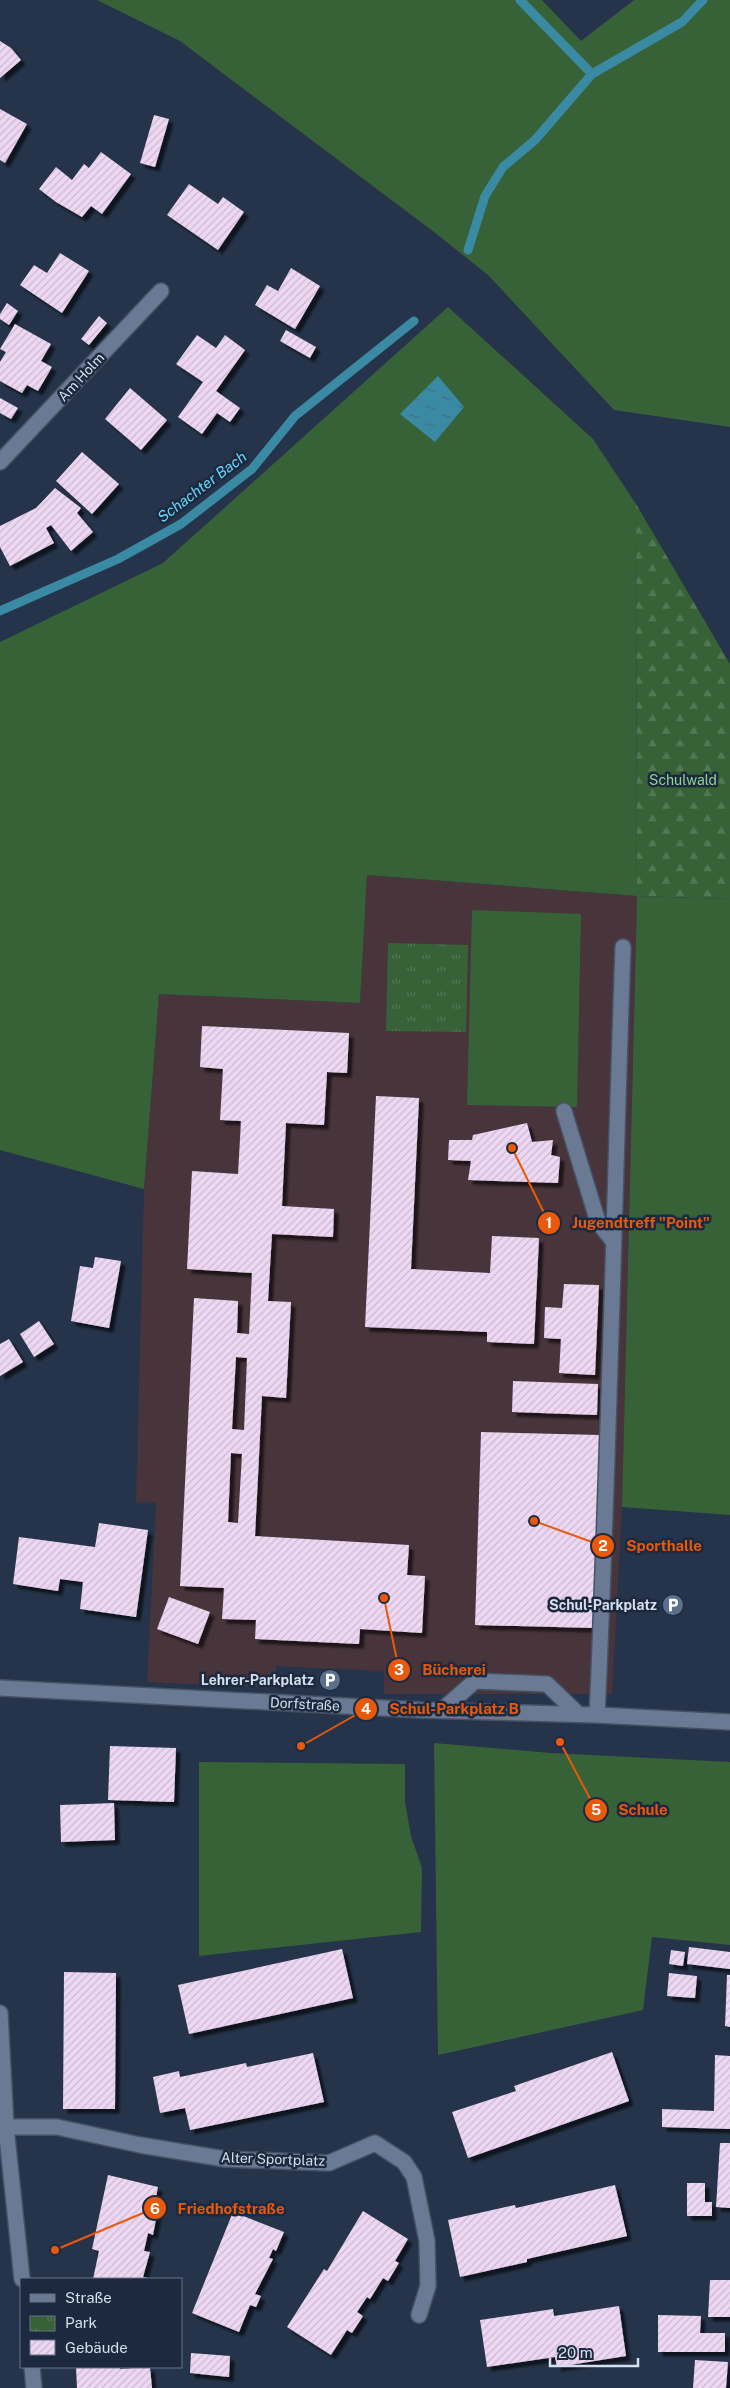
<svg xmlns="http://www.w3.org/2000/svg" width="730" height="2388" font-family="'Public Sans',sans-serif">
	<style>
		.education { fill: #48343b }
		.grass { fill: #376137 }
		.forest { fill: url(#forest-firs) }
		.park { fill: url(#park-tufts) }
		.water { fill: url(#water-ripples) }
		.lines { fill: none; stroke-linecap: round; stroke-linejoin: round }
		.stream { stroke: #3b8aa4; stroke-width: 9 }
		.building { fill: url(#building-hatch); fill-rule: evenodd; filter: url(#shadow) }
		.minor-casing { stroke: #465264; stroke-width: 18 }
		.minor { stroke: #6a7a94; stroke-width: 15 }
		.labels { text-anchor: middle; stroke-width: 5; stroke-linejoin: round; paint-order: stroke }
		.street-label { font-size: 14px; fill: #d5dfed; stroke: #1c293f }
		.park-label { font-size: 14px; fill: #92d490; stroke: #1c293f }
		.poi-label { font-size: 14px; font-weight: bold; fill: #d5dfed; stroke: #1c293f; text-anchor: end }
		.water-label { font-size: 15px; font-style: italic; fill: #66d8fe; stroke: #1c293f }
		.leader { fill: none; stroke: #e8590c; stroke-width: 2 }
		.callout-dot { fill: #e8590c; stroke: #1c293f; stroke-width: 2 }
		.mark-label { font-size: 15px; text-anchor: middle; font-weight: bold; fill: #fff }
		.callout-label { font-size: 15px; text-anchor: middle; font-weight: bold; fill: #e8590c; stroke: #1c293f; stroke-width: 5; stroke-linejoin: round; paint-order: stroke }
	</style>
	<defs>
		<pattern id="forest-firs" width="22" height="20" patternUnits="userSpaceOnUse" patternTransform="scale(1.25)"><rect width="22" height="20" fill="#376137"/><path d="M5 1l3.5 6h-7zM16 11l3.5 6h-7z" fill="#537754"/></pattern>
		<pattern id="park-tufts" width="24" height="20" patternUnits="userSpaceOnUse" patternTransform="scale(1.25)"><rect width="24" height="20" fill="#376137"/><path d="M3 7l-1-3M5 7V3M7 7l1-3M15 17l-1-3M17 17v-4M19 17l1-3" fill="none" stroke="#537754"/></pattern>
		<pattern id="water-ripples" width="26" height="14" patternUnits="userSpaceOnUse" patternTransform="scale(1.25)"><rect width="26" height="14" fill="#3b8aa4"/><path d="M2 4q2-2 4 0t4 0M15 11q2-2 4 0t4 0" fill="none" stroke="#3d7183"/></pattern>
		<pattern id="building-hatch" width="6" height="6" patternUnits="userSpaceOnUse" patternTransform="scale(1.25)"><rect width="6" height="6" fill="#eed7f2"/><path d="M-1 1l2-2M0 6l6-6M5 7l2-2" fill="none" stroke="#cbb9d0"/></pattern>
		<filter id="shadow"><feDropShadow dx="4.5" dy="4.5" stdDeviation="1" flood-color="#0009"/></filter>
	</defs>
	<rect width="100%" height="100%" fill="#25344a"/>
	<path class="education" d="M 367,875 L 637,896 L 622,1507 L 612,1694 L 384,1694 L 384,1671 L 276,1666 L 276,1688 L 147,1682 L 156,1503 L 136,1502 L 144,1189 L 159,994 L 360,1003 Z"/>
	<path class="grass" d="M 97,0 L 542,0 L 581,41 L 634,0 L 730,0 L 730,427 L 614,410 L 488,275 L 434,232 L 180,41 Z
		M 448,307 L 593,439 L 636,504 L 637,896 L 730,899 L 730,1515 L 622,1507 L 637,896 L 367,875 L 360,1003 L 159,994 L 144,1189 L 0,1150 L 0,642 L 163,563 Z
		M 472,910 L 581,914 L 577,1107 L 467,1105 Z
		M 434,1743 L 551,1753 L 730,1762 L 730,1945 L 652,1937 L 643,2010 L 438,2055 Z
		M 199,1762 L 405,1764 L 405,1802 L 411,1836 L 422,1868 L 421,1932 L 199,1956 Z"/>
	<path class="forest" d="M 636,504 L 730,664 L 730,899 L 637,896 Z"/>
	<path class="park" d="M 388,943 L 468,945 L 466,1032 L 386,1031 Z"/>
	<path class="water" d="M 438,376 L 464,407 L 435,442 L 400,414 Z"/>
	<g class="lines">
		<path class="stream" d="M 520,0 L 592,74
			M 468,250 L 485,196 L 503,167 L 535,140 L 592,74 L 682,22 L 703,0
			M 0,611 L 118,559 L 181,524 L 252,469 L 295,416 L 414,321"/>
	</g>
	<path class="building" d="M 0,41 L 11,48 L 21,60 L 0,78 Z
		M 0,109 L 27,124 L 5,163 L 0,160 Z
		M 154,115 L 169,119 L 155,167 L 140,163 Z
		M 101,152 L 131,174 L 102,214 L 91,206 L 82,217 L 56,202 L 39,189 L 56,167 L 72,180 L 84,164 L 89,168 Z
		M 189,184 L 218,204 L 223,197 L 244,212 L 218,250 L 167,215 Z
		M 60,253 L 89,271 L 62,313 L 20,285 L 34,265 L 47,273 Z
		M 291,268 L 320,286 L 295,329 L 255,305 L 267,285 L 278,291 Z
		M 7,303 L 18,311 L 9,325 L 0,319 L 0,314 Z
		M 99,316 L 107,323 L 89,345 L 81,339 Z
		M 15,324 L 51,344 L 41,361 L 52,367 L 38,391 L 27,385 L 22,393 L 0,381 L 0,362 L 6,352 L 0,349 Z
		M 286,330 L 316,347 L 310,358 L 280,341 Z
		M 197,335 L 216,348 L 225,335 L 245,350 L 216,391 L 240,408 L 230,422 L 217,413 L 202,434 L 178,417 L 203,382 L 176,364 Z
		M 130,388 L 167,420 L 141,450 L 105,419 Z
		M 0,398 L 18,408 L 11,419 L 0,413 Z
		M 82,452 L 119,484 L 92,514 L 56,481 Z
		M 55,488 L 81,508 L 77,513 L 93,532 L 71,551 L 51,525 L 46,528 L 54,543 L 10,566 L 0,547 L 0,526 L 36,508 Z
		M 202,1026 L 349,1033 L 347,1073 L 327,1072 L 324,1125 L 286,1123 L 282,1206 L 334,1209 L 333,1237 L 272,1234 L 268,1301 L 291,1302 L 286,1398 L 262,1396 L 255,1536 L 409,1545 L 407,1575 L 425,1576 L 422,1633 L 360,1629 L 359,1644 L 255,1639 L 256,1620 L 222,1619 L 224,1588 L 180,1586 L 194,1298 L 238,1301 L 237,1333 L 249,1334 L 252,1273 L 187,1269 L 192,1171 L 238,1174 L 241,1121 L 220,1120 L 223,1069 L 200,1067 ZM 236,1357 L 247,1358 L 244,1430 L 232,1429 ZM 231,1453 L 242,1454 L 238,1523 L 228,1522 Z
		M 376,1096 L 419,1098 L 411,1269 L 490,1273 L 492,1236 L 539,1238 L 534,1344 L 487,1342 L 487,1332 L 365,1327 Z
		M 527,1123 L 532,1142 L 553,1140 L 551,1155 L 560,1157 L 558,1183 L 468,1180 L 471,1161 L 448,1160 L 449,1140 L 472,1140 L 473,1135 Z
		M 95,1257 L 121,1261 L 109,1328 L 71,1321 L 80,1266 L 93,1268 Z
		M 564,1284 L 599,1285 L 595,1375 L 559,1373 L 561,1339 L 544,1338 L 545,1307 L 562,1308 Z
		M 39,1321 L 54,1344 L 34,1357 L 20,1334 Z
		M 9,1339 L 23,1362 L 0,1376 L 0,1344 Z
		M 513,1381 L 598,1384 L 597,1415 L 512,1412 Z
		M 481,1432 L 600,1435 L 593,1628 L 475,1625 Z
		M 99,1523 L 148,1530 L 136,1617 L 80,1609 L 83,1582 L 60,1579 L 58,1591 L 13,1584 L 19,1537 L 95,1547 Z
		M 169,1597 L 210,1612 L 198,1644 L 157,1629 Z
		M 110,1746 L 176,1748 L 174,1802 L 108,1800 Z
		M 114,1803 L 115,1840 L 61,1842 L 60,1805 Z
		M 689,1947 L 730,1952 L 730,1969 L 687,1964 Z
		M 342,1949 L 353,1998 L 189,2034 L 178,1985 Z
		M 671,1950 L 685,1952 L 683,1966 L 669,1964 Z
		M 64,1972 L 116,1973 L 115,2109 L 63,2109 Z
		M 669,1973 L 697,1976 L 695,1998 L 667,1996 Z
		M 727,1975 L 730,1975 L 730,2027 L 725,2026 Z
		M 612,2052 L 629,2101 L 468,2158 L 452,2112 L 516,2091 L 514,2086 Z
		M 313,2053 L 324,2102 L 190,2130 L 185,2108 L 160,2113 L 153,2077 L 179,2071 L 180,2077 L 246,2063 L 247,2067 Z
		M 715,2055 L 730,2056 L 730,2129 L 662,2127 L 662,2109 L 714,2111 Z
		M 720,2143 L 730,2143 L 730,2208 L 716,2207 Z
		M 108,2175 L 158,2187 L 153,2213 L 157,2214 L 153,2235 L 148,2233 L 144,2251 L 150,2252 L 143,2277 L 153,2279 L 93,2279 L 99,2251 L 92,2249 Z
		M 687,2183 L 705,2183 L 705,2202 L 712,2202 L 712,2216 L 687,2216 Z
		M 615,2185 L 627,2236 L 527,2259 L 527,2262 L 460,2277 L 448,2220 L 515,2205 L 516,2208 Z
		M 363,2211 L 408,2239 L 395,2261 L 399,2263 L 388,2281 L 383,2278 L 370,2299 L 367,2297 L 357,2312 L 363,2316 L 352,2333 L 347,2330 L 331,2355 L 287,2327 L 324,2269 L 327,2271 Z
		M 233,2212 L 284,2232 L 276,2251 L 273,2249 L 269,2258 L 273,2259 L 255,2294 L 261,2296 L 256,2307 L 250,2305 L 239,2332 L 192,2313 Z
		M 710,2280 L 730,2280 L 730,2317 L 708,2317 Z
		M 619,2306 L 626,2356 L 557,2367 L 555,2357 L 487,2367 L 480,2320 L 553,2309 L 554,2316 Z
		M 658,2315 L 701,2316 L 700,2333 L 725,2333 L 725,2352 L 658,2352 Z
		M 191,2353 L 230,2356 L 229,2377 L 190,2373 Z
		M 695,2360 L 728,2362 L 726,2388 L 693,2388 Z
		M 76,2367 L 120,2367 L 120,2369 L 150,2367 L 152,2388 L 77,2388 Z"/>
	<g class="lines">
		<g class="minor-casing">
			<path id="minor" d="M 0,462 L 161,291
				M 564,1111 L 598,1222 L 613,1241
				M 0,1688 L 420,1710 L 597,1715 L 730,1722
				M 442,1710 L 475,1681 L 547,1684 L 578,1714
				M 597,1715 C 609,1459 614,1203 623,947
				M 0,2013 L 6,2127 L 22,2279
				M 6,2127 L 57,2127 L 140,2145 L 225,2159 L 329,2163 L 375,2143 L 404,2162 L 414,2177 L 427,2241 L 428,2286 L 419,2315
				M 32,2367 L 34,2388"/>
		</g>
		<use href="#minor" class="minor"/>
	</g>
	<defs>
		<g id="parking-disc" transform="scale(1.125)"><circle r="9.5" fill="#5c6f8a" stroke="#1c293f"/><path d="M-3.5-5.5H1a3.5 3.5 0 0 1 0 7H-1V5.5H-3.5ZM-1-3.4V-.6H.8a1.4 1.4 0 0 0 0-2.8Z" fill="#fff"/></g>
	</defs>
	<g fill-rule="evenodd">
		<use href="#parking-disc" x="673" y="1605"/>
		<use href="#parking-disc" x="330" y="1680"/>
	</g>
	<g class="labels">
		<g class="street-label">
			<text transform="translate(81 377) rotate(-47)" y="5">Am Holm</text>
			<text transform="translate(305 1704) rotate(3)" y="5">Dorfstraße</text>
			<text transform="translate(273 2159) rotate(2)" y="5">Alter Sportplatz</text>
		</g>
		<g class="park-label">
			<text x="683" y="785">Schulwald</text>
		</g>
		<g class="poi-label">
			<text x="657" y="1610">Schul-Parkplatz</text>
			<text x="314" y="1685">Lehrer-Parkplatz</text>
		</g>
		<g class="water-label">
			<text transform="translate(202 487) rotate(-37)" y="5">Schachter Bach</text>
		</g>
	</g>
	<path class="leader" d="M512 1148L549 1223M534 1521L603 1546M384 1598L399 1670M301 1746L366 1709M560 1742L596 1810M55 2250L155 2208"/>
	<g class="callout-dot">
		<circle cx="512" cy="1148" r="5"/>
		<circle cx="534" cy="1521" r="5"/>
		<circle cx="384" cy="1598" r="5"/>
		<circle cx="301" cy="1746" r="5"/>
		<circle cx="560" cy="1742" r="5"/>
		<circle cx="55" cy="2250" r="5"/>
		<circle cx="549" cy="1223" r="12"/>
		<circle cx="603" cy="1546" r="12"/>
		<circle cx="399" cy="1670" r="12"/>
		<circle cx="366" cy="1709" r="12"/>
		<circle cx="596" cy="1810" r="12"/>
		<circle cx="155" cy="2208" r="12"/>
	</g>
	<g class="mark-label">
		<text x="549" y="1228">1</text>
		<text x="603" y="1551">2</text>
		<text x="399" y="1675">3</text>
		<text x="366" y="1714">4</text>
		<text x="596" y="1815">5</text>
		<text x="155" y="2214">6</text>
	</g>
	<g class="callout-label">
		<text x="641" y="1228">Jugendtreff "Point"</text>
		<text x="664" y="1551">Sporthalle</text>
		<text x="454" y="1675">Bücherei</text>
		<text x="454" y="1714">Schul-Parkplatz B</text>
		<text x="643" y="1815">Schule</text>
		<text x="231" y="2214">Friedhofstraße</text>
	</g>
	<rect x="20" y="2278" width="162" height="90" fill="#1c293f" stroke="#667285"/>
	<rect x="30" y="2294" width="25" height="8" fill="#6a7a94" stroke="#667285"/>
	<text x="65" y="2303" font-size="15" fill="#d5dfed">Straße</text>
	<rect x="30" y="2316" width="25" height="15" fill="url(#park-tufts)" stroke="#667285"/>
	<text x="65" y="2328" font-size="15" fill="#d5dfed">Park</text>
	<rect x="30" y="2340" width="25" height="15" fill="url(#building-hatch)" stroke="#667285"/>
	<text x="65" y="2353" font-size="15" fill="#d5dfed">Gebäude</text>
	<path d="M550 2358v8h88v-8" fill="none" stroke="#d5dfed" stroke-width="2.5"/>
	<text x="558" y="2358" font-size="15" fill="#d5dfed" stroke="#1c293f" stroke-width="4" paint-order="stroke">20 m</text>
</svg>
